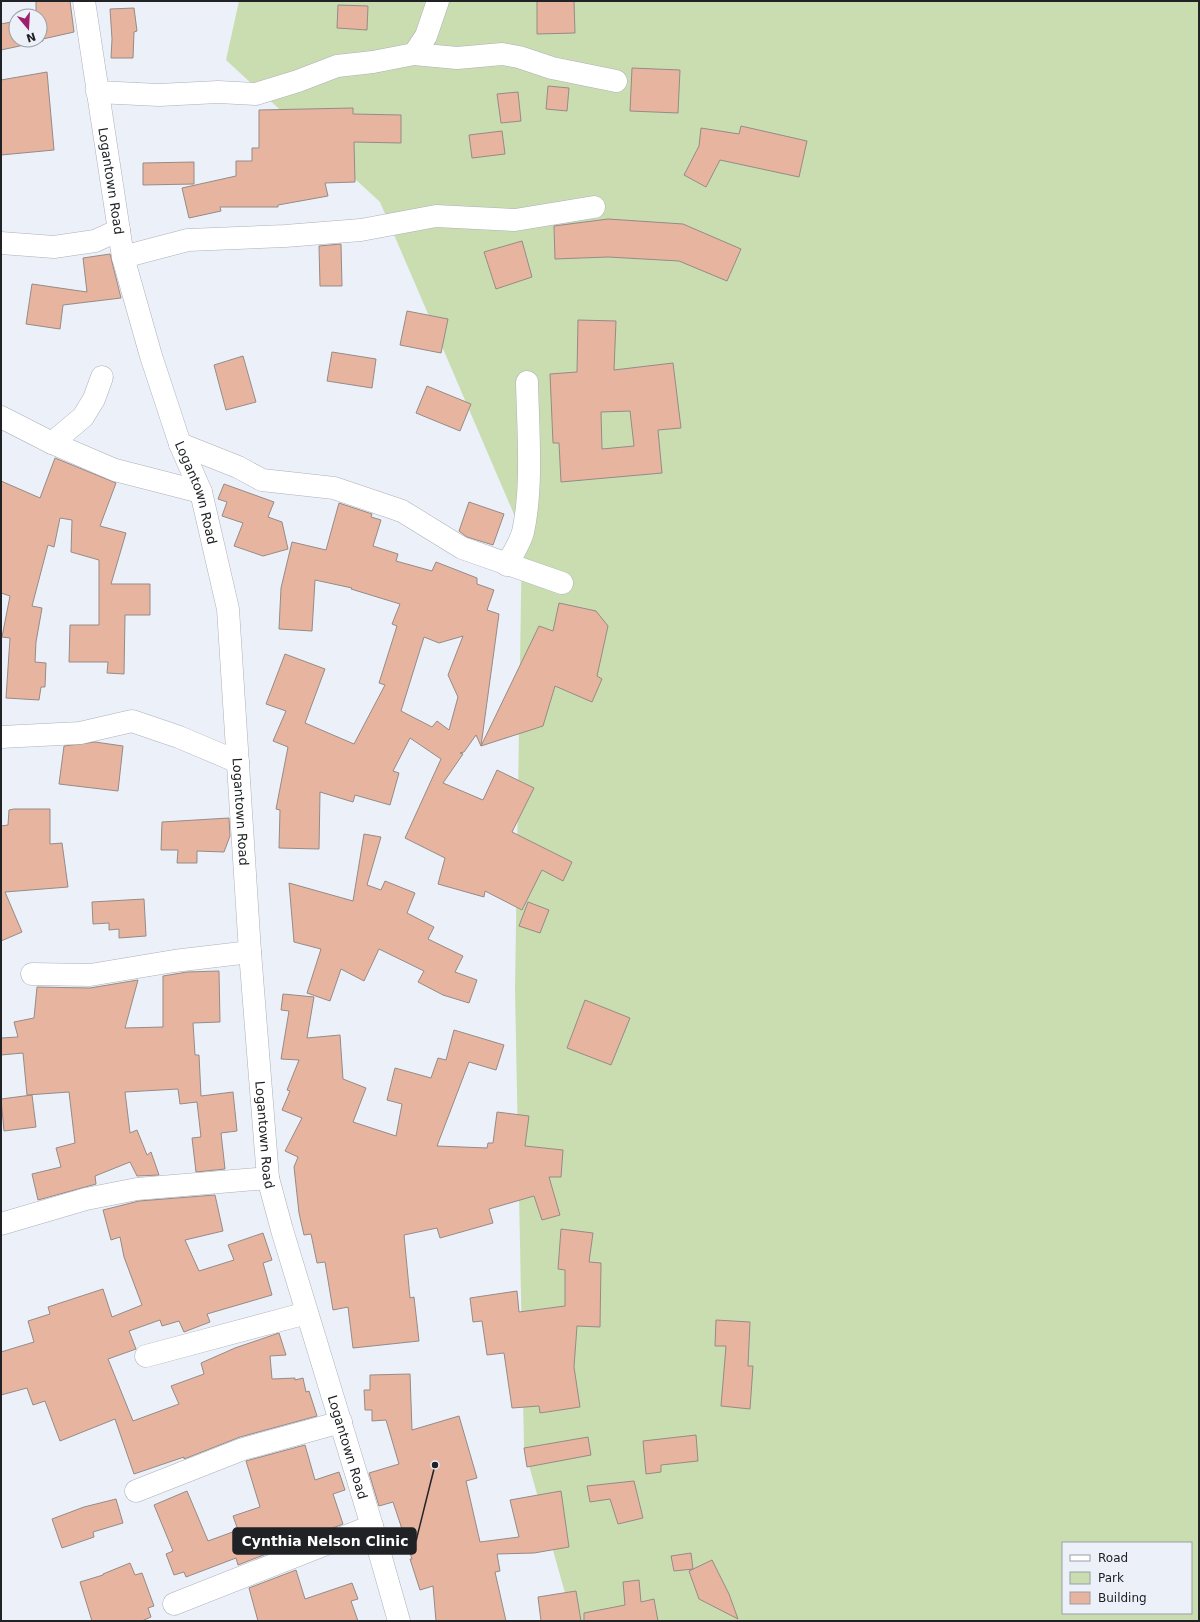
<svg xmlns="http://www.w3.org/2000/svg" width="1200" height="1622" font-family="'DejaVu Sans',sans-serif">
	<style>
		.green { fill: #caddb1; fill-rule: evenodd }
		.building { fill: #e7b4a0; stroke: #958b87; fill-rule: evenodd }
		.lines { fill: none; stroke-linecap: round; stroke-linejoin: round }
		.minor-casing { stroke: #acb0b9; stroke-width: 23 }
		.minor { stroke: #fff; stroke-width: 22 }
		.labels { text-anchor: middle; stroke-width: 3; stroke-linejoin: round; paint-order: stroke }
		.street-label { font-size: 13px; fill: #202225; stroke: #ecf0f9 }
		.leader { fill: none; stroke: #202225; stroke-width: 1.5 }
		.callout-dot { fill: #202225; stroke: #ecf0f9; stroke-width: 1.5 }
		.callout { fill: #202225; stroke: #202225; stroke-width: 1.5 }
		.callout-label { font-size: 14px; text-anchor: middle; font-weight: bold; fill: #fff }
	</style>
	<rect width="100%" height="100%" fill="#ecf0f9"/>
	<path class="green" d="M 239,1 L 1199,1 L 1199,1621 L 573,1621 L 524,1448 L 515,990 L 522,533 L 380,202 L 226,60 ZM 1063,1543 L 1191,1543 L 1191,1613 L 1063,1613 Z"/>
	<path class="building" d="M 36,1 L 70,1 L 74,32 L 43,39 L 43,41 L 1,50 L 1,24 L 16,21 L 16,40 L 40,40 L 40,16 L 36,16 Z
		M 537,1 L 574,1 L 575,33 L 537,34 Z
		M 338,5 L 368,6 L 367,30 L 337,28 Z
		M 134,8 L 137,31 L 134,32 L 133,58 L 111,58 L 112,39 L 110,9 Z
		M 632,68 L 680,70 L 678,113 L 630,111 Z
		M 47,72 L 54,150 L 1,155 L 1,80 Z
		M 548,86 L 569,88 L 567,111 L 546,109 Z
		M 518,92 L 521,121 L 501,123 L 497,94 Z
		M 353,108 L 353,114 L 401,115 L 401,143 L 354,142 L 355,182 L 325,183 L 328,196 L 278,205 L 278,207 L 220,207 L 221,211 L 189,218 L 182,188 L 236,176 L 236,161 L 252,161 L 252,148 L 259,148 L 259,110 Z
		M 741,126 L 807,141 L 799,177 L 720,160 L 706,187 L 684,175 L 699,146 L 701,128 L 739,134 Z
		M 502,131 L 505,154 L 472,158 L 469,135 Z
		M 194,162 L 194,184 L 143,185 L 143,163 Z
		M 608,219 L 683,224 L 741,249 L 727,281 L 679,261 L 608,257 L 555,259 L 554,226 Z
		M 522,241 L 532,277 L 496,289 L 484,252 Z
		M 341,244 L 342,286 L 320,286 L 319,246 Z
		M 110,254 L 121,298 L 63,305 L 60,329 L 26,324 L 32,284 L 87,292 L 83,258 Z
		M 407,311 L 448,319 L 441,353 L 400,345 Z
		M 578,320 L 616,321 L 614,370 L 673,363 L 681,428 L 658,430 L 662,473 L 561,482 L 559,443 L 553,443 L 550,374 L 577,372 ZM 630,411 L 634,446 L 602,449 L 601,412 Z
		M 332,352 L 376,359 L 372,388 L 327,381 Z
		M 243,356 L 256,402 L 226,410 L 214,365 Z
		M 427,386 L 471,404 L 460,431 L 416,413 Z
		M 55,458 L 116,483 L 100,526 L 126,533 L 111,584 L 150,584 L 150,615 L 125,615 L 124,674 L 107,673 L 108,662 L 69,662 L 70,625 L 99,625 L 99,560 L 71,552 L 72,520 L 60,518 L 54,547 L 48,545 L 32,606 L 42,608 L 36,642 L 35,662 L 46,663 L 45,687 L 41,687 L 39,700 L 6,698 L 10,638 L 2,637 L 10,596 L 1,593 L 1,481 L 40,498 Z
		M 224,484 L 274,502 L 268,517 L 282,522 L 288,549 L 263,556 L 234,546 L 243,523 L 222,516 L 227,502 L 218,499 Z
		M 469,502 L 504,514 L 493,545 L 467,537 L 459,531 Z
		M 339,503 L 372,514 L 371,517 L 381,520 L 373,546 L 398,554 L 396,561 L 432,571 L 436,562 L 477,578 L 477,584 L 494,590 L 487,610 L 499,614 L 481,746 L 476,735 L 464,752 L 460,753 L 463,754 L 443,783 L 483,800 L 497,770 L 534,788 L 512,832 L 572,862 L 563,881 L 542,870 L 522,910 L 485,891 L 484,897 L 438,884 L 445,858 L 405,838 L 441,759 L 410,738 L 393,771 L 399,773 L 390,805 L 355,795 L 353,802 L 320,792 L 319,849 L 279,848 L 280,810 L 276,809 L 288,747 L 273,741 L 286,711 L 266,704 L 285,654 L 325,669 L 305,723 L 354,744 L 385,685 L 379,683 L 397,626 L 392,624 L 400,604 L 351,589 L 352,588 L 315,580 L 312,631 L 279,629 L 281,588 L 292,542 L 326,550 ZM 463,636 L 448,675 L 458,697 L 449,730 L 437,721 L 432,727 L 401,711 L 424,637 L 439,643 Z
		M 559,603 L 596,611 L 608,626 L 597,676 L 602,679 L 592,702 L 555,686 L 543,726 L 481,746 L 539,626 L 553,631 Z
		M 95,742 L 123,746 L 118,791 L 59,784 L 64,746 Z
		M 14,809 L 50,809 L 50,844 L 62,843 L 68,887 L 5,892 L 22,932 L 1,941 L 1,826 L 8,825 L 9,810 Z
		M 229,818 L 230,836 L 224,852 L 197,851 L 197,863 L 177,863 L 178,850 L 161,850 L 162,822 Z
		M 364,834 L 381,837 L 367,885 L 381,890 L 385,881 L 415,893 L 407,913 L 434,927 L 428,939 L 463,956 L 455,972 L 477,980 L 469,1003 L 443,995 L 418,982 L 424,971 L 379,949 L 364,981 L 341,969 L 330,1001 L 307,993 L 321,949 L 294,942 L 289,883 L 353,901 Z
		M 144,899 L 146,936 L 119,938 L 119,929 L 109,930 L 109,923 L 93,924 L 92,902 Z
		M 528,902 L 549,910 L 540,933 L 519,926 Z
		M 219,971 L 220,1022 L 193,1023 L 195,1055 L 199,1055 L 201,1096 L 233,1092 L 237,1131 L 221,1133 L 225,1169 L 196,1172 L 192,1138 L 201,1137 L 197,1102 L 180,1104 L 178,1089 L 125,1092 L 130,1133 L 137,1130 L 147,1155 L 151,1152 L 159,1175 L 137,1176 L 130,1162 L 95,1176 L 96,1184 L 38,1200 L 32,1174 L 61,1167 L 56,1148 L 75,1143 L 69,1092 L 27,1095 L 23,1053 L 1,1055 L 1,1038 L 18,1037 L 14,1022 L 34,1018 L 37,987 L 90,988 L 138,980 L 125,1028 L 163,1027 L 163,976 L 187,972 Z
		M 283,994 L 314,997 L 307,1038 L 340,1035 L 343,1079 L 366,1088 L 353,1122 L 396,1136 L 402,1104 L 387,1100 L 395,1068 L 431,1078 L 438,1058 L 446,1060 L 454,1030 L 504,1045 L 496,1070 L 469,1062 L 437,1146 L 487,1148 L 488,1143 L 493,1143 L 497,1112 L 529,1116 L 525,1146 L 563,1150 L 561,1177 L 549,1177 L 560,1215 L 542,1220 L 534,1196 L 489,1209 L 493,1223 L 440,1238 L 437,1228 L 404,1235 L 410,1298 L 414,1297 L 419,1341 L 353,1348 L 348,1307 L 333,1310 L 325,1262 L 317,1263 L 311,1234 L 304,1235 L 299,1213 L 294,1167 L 298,1157 L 285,1151 L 302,1118 L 282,1110 L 290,1091 L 287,1090 L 299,1060 L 281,1059 L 289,1011 L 281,1010 Z
		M 585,1000 L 630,1018 L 611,1065 L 567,1048 Z
		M 32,1095 L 36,1127 L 4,1131 L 1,1099 Z
		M 215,1195 L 223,1231 L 185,1240 L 199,1271 L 234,1260 L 228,1245 L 263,1233 L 272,1260 L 263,1263 L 272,1295 L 207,1314 L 210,1322 L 184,1332 L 179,1321 L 162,1326 L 160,1320 L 129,1331 L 136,1349 L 108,1359 L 133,1421 L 179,1404 L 171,1386 L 204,1374 L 201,1363 L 235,1348 L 279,1333 L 286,1355 L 270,1356 L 272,1379 L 295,1378 L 295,1380 L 303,1378 L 306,1392 L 309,1391 L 317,1416 L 240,1437 L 184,1459 L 184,1457 L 134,1474 L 115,1419 L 60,1441 L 45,1401 L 33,1405 L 27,1388 L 1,1395 L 1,1352 L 34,1342 L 28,1321 L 50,1314 L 48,1307 L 103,1289 L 112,1317 L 142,1305 L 124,1257 L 120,1237 L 111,1240 L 103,1210 L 139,1201 Z
		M 561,1229 L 593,1233 L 589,1262 L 601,1263 L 600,1327 L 577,1326 L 574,1367 L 580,1407 L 540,1413 L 539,1406 L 512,1408 L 504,1353 L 487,1355 L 482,1321 L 473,1322 L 470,1298 L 517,1291 L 519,1312 L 565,1306 L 565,1270 L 558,1269 Z
		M 716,1320 L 750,1322 L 748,1366 L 753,1366 L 750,1409 L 721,1406 L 726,1346 L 715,1346 Z
		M 410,1374 L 412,1430 L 459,1416 L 477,1478 L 466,1481 L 480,1542 L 519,1537 L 510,1500 L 561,1491 L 569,1547 L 534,1553 L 497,1554 L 500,1571 L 495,1572 L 506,1621 L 436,1621 L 433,1586 L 420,1590 L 410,1559 L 412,1559 L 393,1502 L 379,1506 L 369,1473 L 399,1464 L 386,1420 L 372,1421 L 372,1410 L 365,1410 L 364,1390 L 370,1390 L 370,1375 Z
		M 696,1435 L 698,1461 L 661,1465 L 661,1472 L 646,1474 L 643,1441 Z
		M 588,1437 L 591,1455 L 527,1467 L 524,1448 Z
		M 305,1445 L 315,1480 L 339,1472 L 345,1490 L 333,1494 L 343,1524 L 238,1565 L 236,1558 L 186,1577 L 184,1572 L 174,1575 L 166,1554 L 173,1551 L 154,1505 L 187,1491 L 208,1541 L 238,1530 L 233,1516 L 260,1507 L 246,1461 Z
		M 634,1481 L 643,1518 L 618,1524 L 610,1499 L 590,1502 L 587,1486 Z
		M 116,1499 L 123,1523 L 93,1532 L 94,1537 L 62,1548 L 52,1519 L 84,1507 Z
		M 691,1553 L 693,1569 L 674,1571 L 671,1556 Z
		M 712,1560 L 729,1594 L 738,1619 L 699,1599 L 689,1571 Z
		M 130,1563 L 135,1575 L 142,1573 L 154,1606 L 148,1608 L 151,1617 L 142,1621 L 92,1621 L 80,1582 L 103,1575 L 103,1574 Z
		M 296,1570 L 305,1599 L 352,1583 L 358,1599 L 351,1601 L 358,1621 L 258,1621 L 249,1588 Z
		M 639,1580 L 641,1602 L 654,1599 L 658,1621 L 584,1621 L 584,1613 L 625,1605 L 623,1582 Z
		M 576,1591 L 581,1621 L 541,1621 L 538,1597 Z"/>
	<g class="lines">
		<g class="minor-casing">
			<g id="minor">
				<path id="s1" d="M 84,1 L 123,257 L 151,356 L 180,444 L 201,492 L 228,609 L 250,952 L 268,1178 L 282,1230 L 372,1526 L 399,1621"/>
				<path d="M 414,54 L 457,58 L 502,54 L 519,57 L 552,68 L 616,81"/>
				<path d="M 97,92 L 159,95 L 218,92 L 256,94 L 298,81 L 337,66 L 373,62 L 414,54 L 426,36 L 438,1"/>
				<path d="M 1,243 L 54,247 L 95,241 L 119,230"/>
				<path d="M 123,257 L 188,240 L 285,236 L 361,230 L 436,216 L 515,220 L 594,207"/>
				<path d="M 1,417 L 52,443 L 115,470 L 201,492"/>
				<path d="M 52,443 L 83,417 L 94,399 L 102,377"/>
				<path d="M 180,444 L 238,467 L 262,480 L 334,488 L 402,511 L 462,548 L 562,583"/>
				<path d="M 507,565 C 512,555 520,543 523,532 C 533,486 528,429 527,382"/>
				<path d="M 1,737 L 80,733 L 132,721 L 179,737 L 238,762"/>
				<path d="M 32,974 L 90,975 L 174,961 L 250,952"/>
				<path d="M 1,1224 L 86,1199 L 137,1189 L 268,1178"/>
				<path d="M 146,1356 L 307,1313"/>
				<path d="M 136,1491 L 243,1449 L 341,1422"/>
				<path d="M 174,1604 L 372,1526"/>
			</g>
		</g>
		<use href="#minor" class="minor"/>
	</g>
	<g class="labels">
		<g class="street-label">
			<text dy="5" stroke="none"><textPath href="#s1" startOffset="182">Logantown Road</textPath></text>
			<text dy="5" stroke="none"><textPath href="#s1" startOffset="506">Logantown Road</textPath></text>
			<text dy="5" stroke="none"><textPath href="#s1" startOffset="830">Logantown Road</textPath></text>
			<text dy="5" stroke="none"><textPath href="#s1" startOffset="1154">Logantown Road</textPath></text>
			<text dy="5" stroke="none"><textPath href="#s1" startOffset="1478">Logantown Road</textPath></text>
		</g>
	</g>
	<path class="leader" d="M435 1465L416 1541"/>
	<circle class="callout-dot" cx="435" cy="1465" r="4"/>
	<rect class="callout" x="233" y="1528" width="183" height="26" rx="4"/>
	<g class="callout-label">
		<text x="325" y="1546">Cynthia Nelson Clinic</text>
	</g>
	<rect width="1200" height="1622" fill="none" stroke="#202225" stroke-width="4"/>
	<rect x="1062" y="1542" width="130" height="72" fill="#ecf0f9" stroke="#9a9ea4"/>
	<rect x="1070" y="1555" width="20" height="6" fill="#ffffff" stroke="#9a9ea4"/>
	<text x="1098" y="1562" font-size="12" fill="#202225">Road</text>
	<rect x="1070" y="1572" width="20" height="12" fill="#caddb1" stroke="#9a9ea4"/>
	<text x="1098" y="1582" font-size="12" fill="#202225">Park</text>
	<rect x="1070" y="1592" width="20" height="12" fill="#e7b4a0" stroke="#9a9ea4"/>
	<text x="1098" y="1602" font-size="12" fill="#202225">Building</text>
	<g transform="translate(28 28) rotate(162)"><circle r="19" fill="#ecf0f9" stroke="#9a9ea4"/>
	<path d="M0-3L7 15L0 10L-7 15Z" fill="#a01e6f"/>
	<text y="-6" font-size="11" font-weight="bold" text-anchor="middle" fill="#202225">N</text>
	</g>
</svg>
